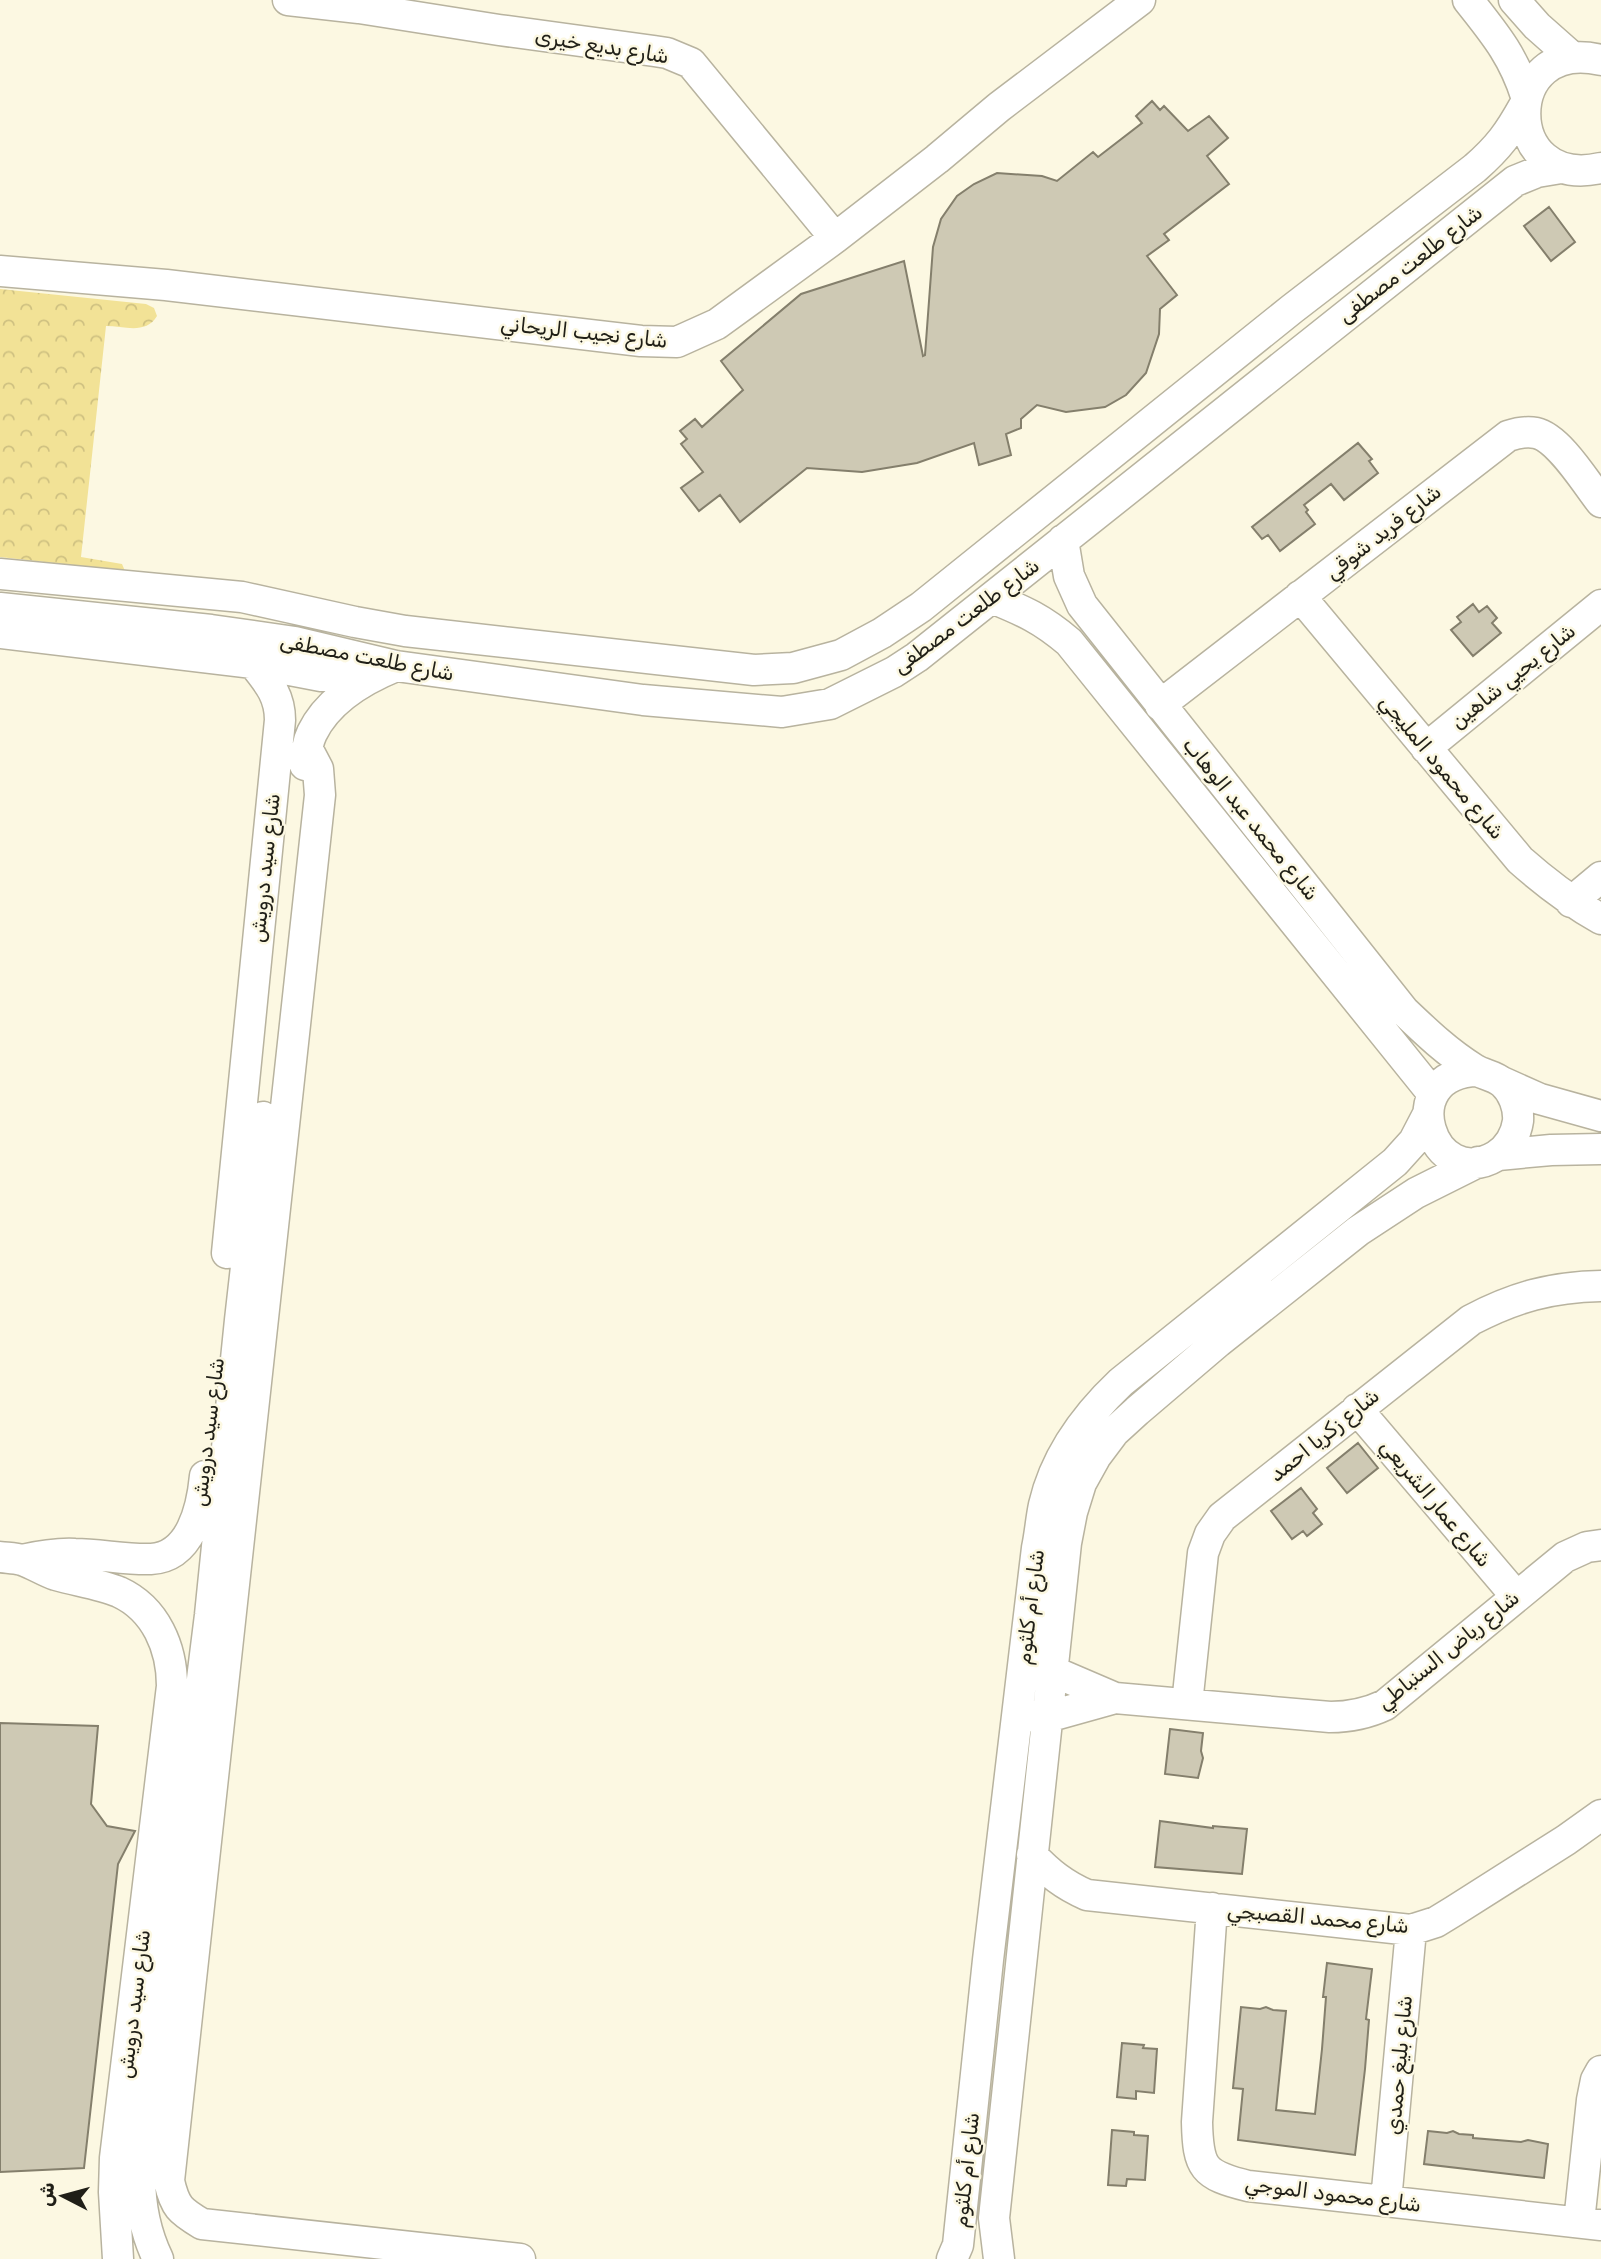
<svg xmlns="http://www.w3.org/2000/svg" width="1601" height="2259" font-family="Rubik,Cairo,sans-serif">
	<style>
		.park { fill: url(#park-crowns) }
		.building { fill: #cec9b4; stroke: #847f6c; stroke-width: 2 }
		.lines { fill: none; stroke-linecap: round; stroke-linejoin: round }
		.minor-casing { stroke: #b8b39f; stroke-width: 33 }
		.minor { stroke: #fff; stroke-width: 30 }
		.labels { text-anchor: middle; stroke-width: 5; stroke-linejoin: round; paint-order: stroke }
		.street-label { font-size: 21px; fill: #201f17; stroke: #fcf8e2 }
	</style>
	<defs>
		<pattern id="park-crowns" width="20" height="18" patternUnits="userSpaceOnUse" patternTransform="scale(1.75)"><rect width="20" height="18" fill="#f2e296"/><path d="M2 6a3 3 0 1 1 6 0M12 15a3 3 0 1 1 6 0" fill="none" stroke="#cfc181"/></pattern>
	</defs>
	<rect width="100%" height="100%" fill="#fcf8e2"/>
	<path class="park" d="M 0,289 L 146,304 L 154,308 L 157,316 C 146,335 124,326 106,326 L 81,557 L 122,564 L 125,571 L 0,557 Z"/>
	<path class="building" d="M 1152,101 L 1160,110 L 1164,106 L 1188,131 L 1209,116 L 1228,138 L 1207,156 L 1229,184 L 1164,234 L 1169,240 L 1147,256 L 1177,295 L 1160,309 L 1159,334 L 1146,373 L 1126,395 L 1105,407 L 1066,412 L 1037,405 L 1021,419 L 1021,428 L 1006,434 L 1011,455 L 979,465 L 974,443 L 917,463 L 862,472 L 807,468 L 740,522 L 720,495 L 699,511 L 681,488 L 703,472 L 681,444 L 687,439 L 680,431 L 695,419 L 702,427 L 743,390 L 721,361 L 801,294 L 904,261 L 923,356 L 925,355 L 933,247 L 941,219 L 957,196 L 974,184 L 997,173 L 1042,176 L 1057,181 L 1093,152 L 1098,157 L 1142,123 L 1136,116 Z
		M 1549,207 L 1575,242 L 1551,261 L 1524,226 Z
		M 1358,443 L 1372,459 L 1369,461 L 1378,473 L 1344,500 L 1331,484 L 1304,505 L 1308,510 L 1306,512 L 1315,524 L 1280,551 L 1268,535 L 1262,539 L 1252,527 Z
		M 1473,604 L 1479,612 L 1487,606 L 1497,618 L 1492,623 L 1501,633 L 1473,656 L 1451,630 L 1461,622 L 1457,617 Z
		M 1358,1443 L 1378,1468 L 1347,1493 L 1327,1468 Z
		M 1301,1488 L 1317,1509 L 1313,1513 L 1322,1524 L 1307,1536 L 1303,1531 L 1292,1539 L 1271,1511 Z
		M 0,1723 L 98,1726 L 91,1804 L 107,1826 L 135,1831 L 118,1864 L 84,2168 L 0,2172 Z
		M 1170,1729 L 1203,1733 L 1201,1751 L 1203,1758 L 1198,1778 L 1165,1774 Z
		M 1160,1821 L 1213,1828 L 1213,1826 L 1247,1829 L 1242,1874 L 1155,1867 Z
		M 1327,1963 L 1372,1969 L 1366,2019 L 1369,2020 L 1365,2069 L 1355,2155 L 1238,2140 L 1243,2089 L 1233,2088 L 1241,2007 L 1260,2009 L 1266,2007 L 1273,2010 L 1286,2011 L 1276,2110 L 1315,2114 L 1322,2049 L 1326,1997 L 1323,1997 Z
		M 1122,2043 L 1144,2045 L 1143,2048 L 1157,2049 L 1154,2093 L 1136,2091 L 1136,2099 L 1117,2097 Z
		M 1112,2130 L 1134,2132 L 1134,2135 L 1148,2136 L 1145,2180 L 1127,2179 L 1126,2186 L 1108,2185 Z
		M 1428,2131 L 1447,2133 L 1453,2131 L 1459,2134 L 1473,2135 L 1473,2138 L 1521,2142 L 1528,2140 L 1548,2144 L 1544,2178 L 1424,2164 Z"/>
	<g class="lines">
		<g class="minor-casing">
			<path id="minor" d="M 288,0 L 359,8 L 499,30 L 654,51 L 667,53 L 691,63 L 835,238
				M 1468,0 C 1494,33 1513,55 1526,96
				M 1514,0 L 1537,26 L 1572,57
				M 1601,60 C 1500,36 1500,191 1601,168
				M 0,271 L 166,285 L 641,341 L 677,342 L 717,324 L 835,238 L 937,159 L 999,107 L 1140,0
				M 1063,540 L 1069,576 L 1082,605 L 1404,1011 C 1426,1032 1448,1053 1474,1069 C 1483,1075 1494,1075 1503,1083 C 1513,1092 1519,1107 1518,1121 C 1516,1135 1508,1148 1496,1156 C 1432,1194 1392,1074 1477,1071
				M 0,574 L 242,597 L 355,622 L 405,631 L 754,670 L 793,668 L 841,655 L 882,633 L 921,607 L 1292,309 L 1475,168 C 1499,147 1509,133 1524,106
				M 1300,596 L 1520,860 C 1546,883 1571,902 1601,919
				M 992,598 C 1024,611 1042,619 1069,642 L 1433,1094
				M 0,608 L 211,630 L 295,642 L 396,666 L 643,700 L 782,712 L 830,704 L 894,672 L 917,657 L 1515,181 L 1537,172 L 1561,168
				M 0,633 L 253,663 L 321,676 L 344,675 L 372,663
				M 1160,705 L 1508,436 C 1517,433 1526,431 1536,433 C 1559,438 1586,483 1601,502
				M 307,748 L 318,769 L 320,795 L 169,2181 C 175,2207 180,2211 202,2224 L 520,2259
				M 1426,748 L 1601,605
				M 305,765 C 306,754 307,743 312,733 C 328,700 364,679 396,666
				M 1571,902 L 1601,877
				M 1502,1082 L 1540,1099 L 1601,1116
				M 1498,1155 L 1551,1150 L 1601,1149
				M 227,1253 L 280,720 C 280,695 268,682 253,663
				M 1357,1409 L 1516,1596
				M 0,1557 C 7,1558 15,1558 22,1560 C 34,1564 44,1571 56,1575 C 77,1581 100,1584 119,1592 C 156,1609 172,1648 172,1686 L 115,2158 L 114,2192 L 118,2259
				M 22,1560 C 40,1556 57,1553 75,1554 C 100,1554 126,1560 151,1559 C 191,1557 202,1508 205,1476
				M 1035,1669 L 1052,1671 L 1115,1698 L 1330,1717 C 1350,1717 1366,1714 1385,1705 L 1565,1557 L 1587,1547 L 1601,1545
				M 1187,1704 L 1203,1553 L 1210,1534 L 1222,1517 L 1471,1320 C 1515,1297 1551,1287 1601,1286
				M 1031,1716 L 1047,1717 L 1115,1698
				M 1032,1855 C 1049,1873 1064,1885 1087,1895 L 1411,1930 L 1436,1922 L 1454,1911 L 1566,1840 L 1601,1815
				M 1212,1908 L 1197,2122 C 1198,2168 1203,2175 1248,2186 L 1601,2225
				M 1386,2201 L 1411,1930
				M 1579,2222 L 1592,2100 L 1596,2080 L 1601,2071
				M 158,2259 C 145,2232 140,2205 140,2176 L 210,1615 L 240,1320 L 263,1117
				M 952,2259 L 958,2245 L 988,1960 L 1037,1548 C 1040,1534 1041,1519 1044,1505 C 1055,1457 1086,1415 1121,1382 L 1395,1162 L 1414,1141 L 1427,1116
				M 999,2259 L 994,2218 L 1066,1543 L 1072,1512 L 1081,1483 L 1096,1456 L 1114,1432 L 1137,1411 L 1218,1342 L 1358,1231 L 1416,1193 L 1478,1162"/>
		</g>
		<use href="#minor" class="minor"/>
	</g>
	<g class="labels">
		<g class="street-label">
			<text transform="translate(602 46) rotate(9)" y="7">شارع بديع خيرى</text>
			<text transform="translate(1410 264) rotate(-38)" y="7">شارع طلعت مصطفى</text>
			<text transform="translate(584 332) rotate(6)" y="7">شارع نجيب الريحاني</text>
			<text transform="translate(1383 532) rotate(-38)" y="7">شارع فريد شوقي</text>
			<text transform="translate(966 616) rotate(-37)" y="7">شارع طلعت مصطفى</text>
			<text transform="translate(367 657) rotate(11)" y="7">شارع طلعت مصطفى</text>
			<text transform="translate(1513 676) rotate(-39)" y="7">شارع يحيي شاهين</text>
			<text transform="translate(1442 767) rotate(50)" y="7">شارع محمود المليجي</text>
			<text transform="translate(1251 819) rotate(51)" y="7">شارع محمد عبد الوهاب</text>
			<text transform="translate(265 868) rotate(-84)" y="7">شارع سيد درويش</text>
			<text transform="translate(208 1432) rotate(-83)" y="7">شارع سيد درويش</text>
			<text transform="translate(1324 1435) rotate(-39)" y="7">شارع زكريا احمد</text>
			<text transform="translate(1436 1503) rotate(50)" y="7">شارع عمار الشريعي</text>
			<text transform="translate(1030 1607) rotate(-83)" y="7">شارع أم كلثوم</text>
			<text transform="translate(1448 1650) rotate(-39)" y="7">شارع رياض السنباطي</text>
			<text transform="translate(1318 1918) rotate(5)" y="7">شارع محمد القصبجي</text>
			<text transform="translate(134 2004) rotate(-83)" y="7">شارع سيد درويش</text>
			<text transform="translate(1399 2065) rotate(-85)" y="7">شارع بليغ حمدي</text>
			<text transform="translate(966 2170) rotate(-84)" y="7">شارع أم كلثوم</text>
			<text transform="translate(1333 2194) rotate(7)" y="7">شارع محمود الموجي</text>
		</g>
	</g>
	<g transform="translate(63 2196) rotate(276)" stroke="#fcf8e2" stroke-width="5" paint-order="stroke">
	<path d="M0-5L12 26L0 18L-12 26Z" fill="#201f17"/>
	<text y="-10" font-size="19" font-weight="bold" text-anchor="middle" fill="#201f17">ش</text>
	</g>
</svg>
